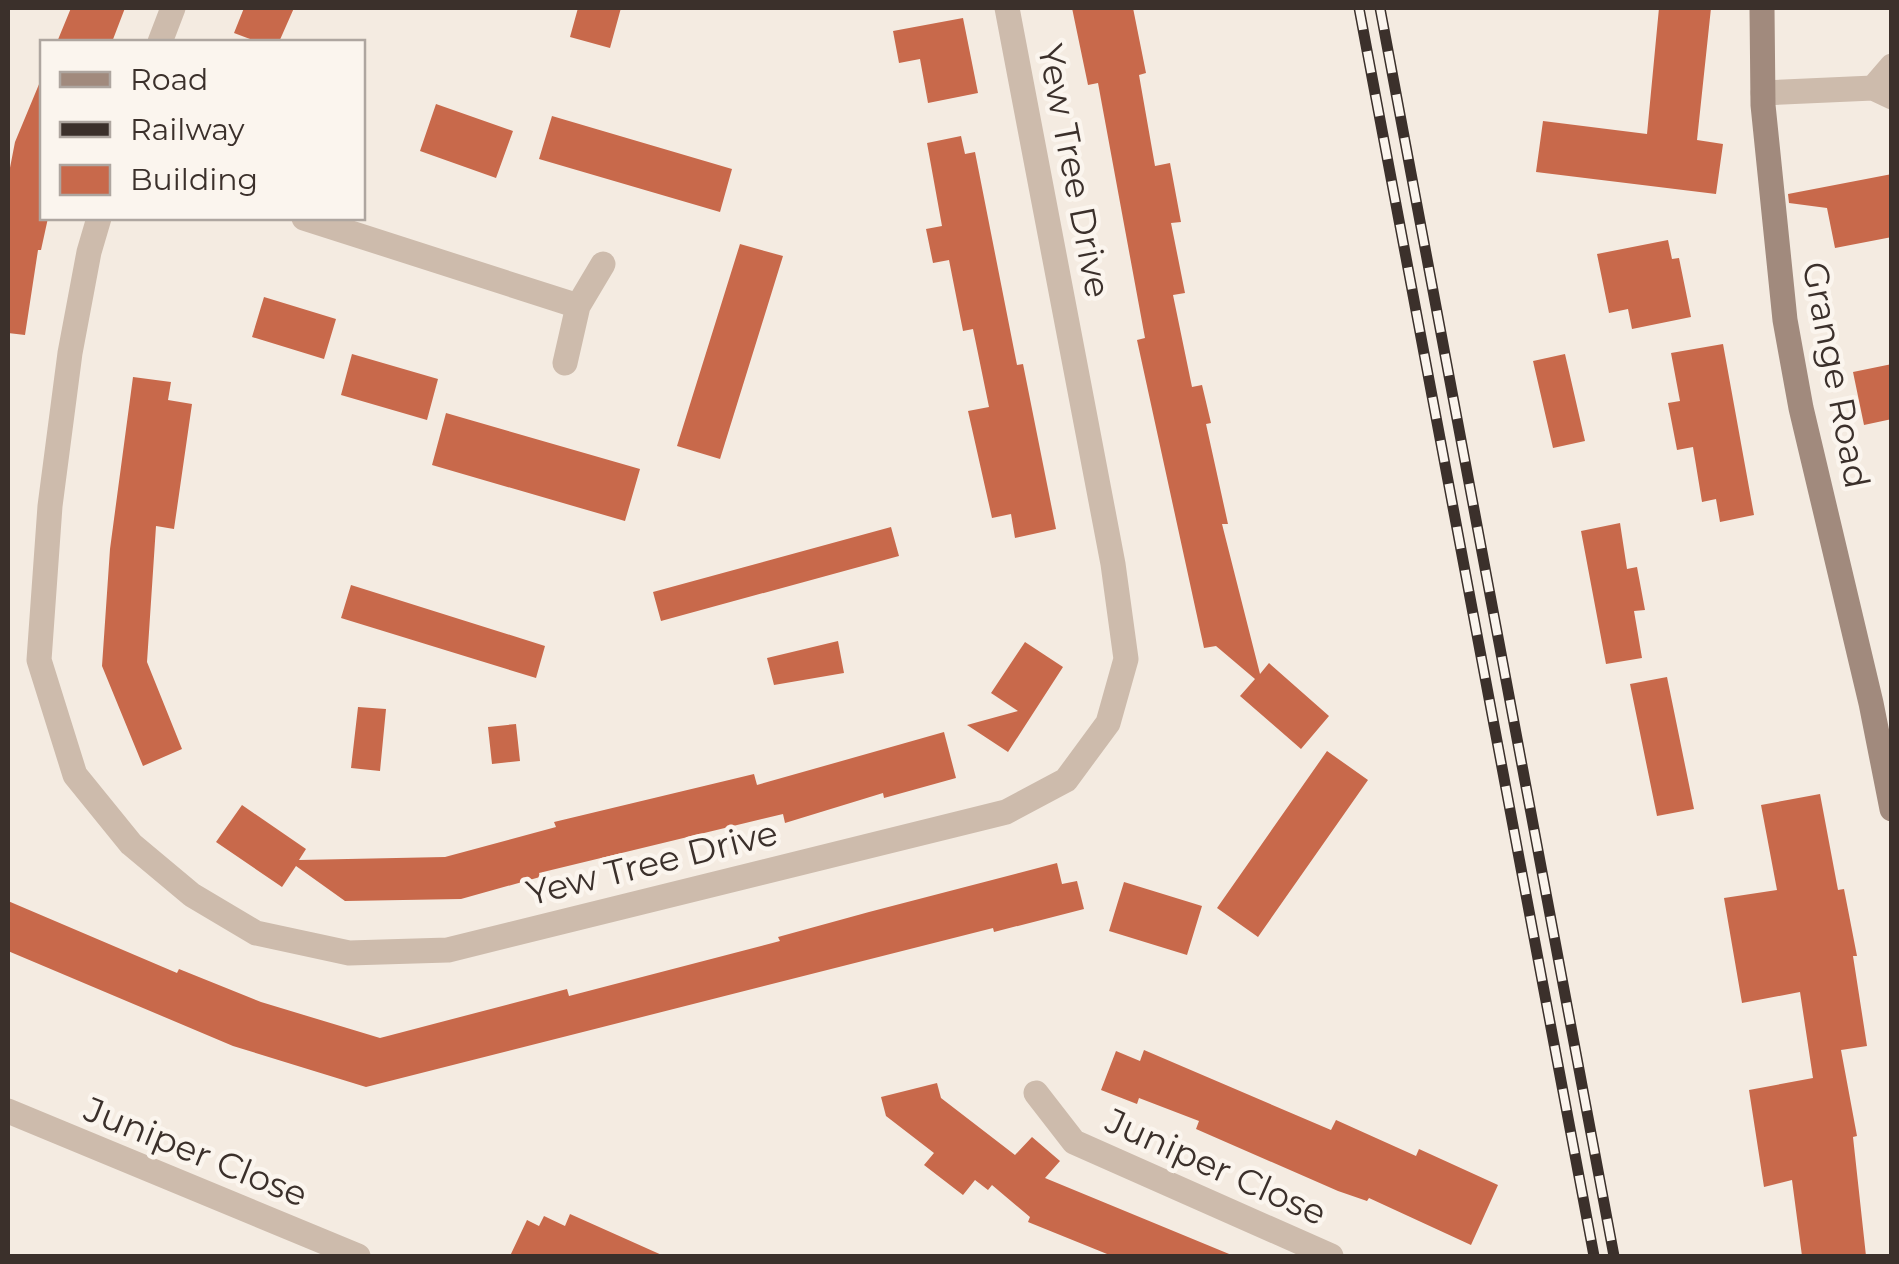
<svg xmlns="http://www.w3.org/2000/svg" width="1899" height="1264" font-family="Montserrat,sans-serif">
	<style>
		.building { fill: #c8694b }
		.lines { fill: none; stroke-linecap: round; stroke-linejoin: round }
		.street { stroke: #cdbbac; stroke-width: 25 }
		.secondary { stroke: #a18a7d; stroke-width: 25 }
		.rail-casing { stroke: #3b302b; stroke-width: 11 }
		.rail { stroke: #fbf5ee; stroke-width: 8; stroke-dasharray: 22; stroke-linecap: butt }
		.labels { text-anchor: middle; stroke-width: 9; stroke-linejoin: round; paint-order: stroke }
		.street-label { font-size: 35px; fill: #3b302b; stroke: #fbf5ee }
	</style>
	<rect width="100%" height="100%" fill="#f4ebe1"/>
	<path class="building" d="M 71,8 L 125,8 L 112,42 L 57,42 Z
		M 244,8 L 294,8 L 279,42 L 258,42 L 234,33 Z
		M 578,8 L 621,8 L 610,48 L 570,37 Z
		M 1072,8 L 1133,8 L 1146,73 L 1139,75 L 1155,166 L 1170,163 L 1181,222 L 1171,223 L 1185,293 L 1173,295 L 1192,387 L 1202,385 L 1211,423 L 1206,424 L 1228,524 L 1222,524 L 1260,674 L 1269,663 L 1329,716 L 1301,749 L 1240,696 L 1255,679 L 1216,646 L 1204,648 L 1137,340 L 1145,338 L 1098,83 L 1088,85 Z
		M 1659,8 L 1711,8 L 1697,140 L 1723,144 L 1716,194 L 1536,172 L 1543,121 L 1647,134 Z
		M 963,18 L 978,93 L 928,103 L 920,59 L 899,63 L 893,31 Z
		M 42,77 L 42,218 L 48,218 L 41,250 L 38,250 L 25,335 L 8,333 L 8,178 L 15,142 Z
		M 436,104 L 513,131 L 496,178 L 420,151 Z
		M 552,116 L 732,169 L 720,212 L 539,159 Z
		M 961,136 L 965,154 L 975,152 L 1017,365 L 1023,364 L 1056,529 L 1015,538 L 1011,514 L 992,518 L 968,411 L 989,407 L 973,329 L 963,331 L 949,260 L 933,263 L 926,229 L 942,226 L 927,143 Z
		M 1892,174 L 1892,237 L 1835,248 L 1827,208 L 1789,203 L 1788,194 Z
		M 1668,240 L 1672,259 L 1679,258 L 1691,317 L 1632,329 L 1628,309 L 1609,313 L 1597,254 Z
		M 740,244 L 783,256 L 720,459 L 677,446 Z
		M 264,297 L 336,319 L 324,359 L 252,337 Z
		M 1723,344 L 1754,515 L 1720,522 L 1716,499 L 1702,502 L 1693,447 L 1677,450 L 1668,403 L 1680,401 L 1671,353 Z
		M 352,354 L 438,379 L 427,420 L 341,395 Z
		M 1565,354 L 1585,441 L 1553,448 L 1533,361 Z
		M 1892,364 L 1892,419 L 1864,425 L 1853,372 Z
		M 133,377 L 171,382 L 168,400 L 192,404 L 174,529 L 156,526 L 147,662 L 182,749 L 143,766 L 102,666 L 110,549 Z
		M 446,413 L 640,469 L 625,521 L 432,465 Z
		M 1620,523 L 1627,569 L 1637,567 L 1645,610 L 1634,611 L 1642,658 L 1606,664 L 1581,531 Z
		M 891,527 L 899,556 L 661,621 L 653,592 Z
		M 351,585 L 545,646 L 536,678 L 341,618 Z
		M 838,641 L 844,673 L 774,685 L 767,658 Z
		M 1025,642 L 1063,667 L 1008,752 L 967,725 L 1018,711 L 991,693 Z
		M 1667,677 L 1694,809 L 1657,816 L 1630,684 Z
		M 358,707 L 386,709 L 380,771 L 351,768 Z
		M 516,724 L 520,761 L 492,764 L 488,727 Z
		M 944,732 L 956,778 L 884,798 L 883,793 L 785,823 L 783,814 L 539,873 L 540,877 L 461,899 L 345,901 L 296,866 L 282,887 L 216,842 L 242,805 L 306,849 L 299,860 L 445,857 L 556,827 L 554,822 L 754,774 L 757,785 Z
		M 1327,751 L 1368,780 L 1258,937 L 1217,908 Z
		M 1820,794 L 1838,890 L 1844,889 L 1857,956 L 1853,956 L 1867,1046 L 1841,1050 L 1857,1136 L 1853,1137 L 1866,1256 L 1802,1256 L 1792,1180 L 1764,1187 L 1749,1090 L 1813,1078 L 1800,992 L 1742,1003 L 1724,898 L 1777,890 L 1761,805 Z
		M 1057,863 L 1062,884 L 1077,881 L 1084,909 L 994,932 L 993,928 L 366,1087 L 233,1046 L 8,951 L 8,901 L 177,973 L 179,969 L 261,1002 L 380,1038 L 567,989 L 569,996 L 780,941 L 778,937 L 869,912 Z
		M 1124,882 L 1202,906 L 1187,955 L 1109,931 Z
		M 1144,1050 L 1331,1130 L 1336,1120 L 1416,1156 L 1419,1149 L 1498,1185 L 1471,1245 L 1369,1198 L 1367,1201 L 1338,1191 L 1196,1129 L 1199,1121 L 1139,1098 L 1137,1104 L 1101,1090 L 1116,1051 L 1140,1061 Z
		M 937,1083 L 941,1098 L 1015,1155 L 1032,1137 L 1060,1161 L 1045,1178 L 1234,1256 L 1112,1256 L 1028,1222 L 1030,1217 L 992,1185 L 988,1190 L 975,1180 L 963,1195 L 924,1165 L 934,1153 L 886,1116 L 881,1097 Z
		M 570,1214 L 664,1256 L 510,1256 L 527,1220 L 539,1226 L 544,1216 L 565,1226 Z"/>
	<g class="lines">
		<path class="street" d="M 160,42 L 173,8
			M 1873,88 L 1892,66
			M 1763,93 L 1873,88 L 1892,97
			M 99,218 L 89,252 L 70,353 L 50,506 L 39,660 L 75,775 L 131,844 L 192,895 L 256,933 L 349,953 L 448,950 L 1006,812 L 1066,780 L 1108,723 L 1126,659 L 1113,564 L 1007,8
			M 304,218 L 578,306
			M 565,363 L 578,306 L 603,264
			M 1036,1093 L 1074,1142 L 1331,1256
			M 8,1111 L 358,1256"/>
		<path class="secondary" d="M 1762,8 L 1763,105 L 1785,320 L 1801,408 L 1871,703 L 1892,809"/>
		<g class="rail-casing">
			<path id="rail" d="M 1359,8 L 1594,1256
				M 1380,8 L 1614,1256"/>
		</g>
		<use href="#rail" class="rail"/>
	</g>
	<g class="labels">
		<g class="street-label">
			<text transform="translate(1074 171) rotate(79)" y="12">Yew Tree Drive</text>
			<text transform="translate(1836 375) rotate(79)" y="12">Grange Road</text>
			<text transform="translate(652 863) rotate(-14)" y="12">Yew Tree Drive</text>
			<text transform="translate(196 1152) rotate(22)" y="12">Juniper Close</text>
			<text transform="translate(1216 1167) rotate(24)" y="12">Juniper Close</text>
		</g>
	</g>
	<rect width="1899" height="1264" fill="none" stroke="#3b302b" stroke-width="20"/>
	<rect x="40" y="40" width="325" height="180" fill="#fbf5ee" stroke="#aea6a0" stroke-width="2.5"/>
	<rect x="60" y="72" width="50" height="15" fill="#a18a7d" stroke="#aea6a0" stroke-width="2.5"/>
	<text x="130" y="90" font-size="30" fill="#3b302b">Road</text>
	<rect x="60" y="122" width="50" height="15" fill="#3b302b" stroke="#aea6a0" stroke-width="2.5"/>
	<text x="130" y="140" font-size="30" fill="#3b302b">Railway</text>
	<rect x="60" y="165" width="50" height="30" fill="#c8694b" stroke="#aea6a0" stroke-width="2.5"/>
	<text x="130" y="190" font-size="30" fill="#3b302b">Building</text>
</svg>
